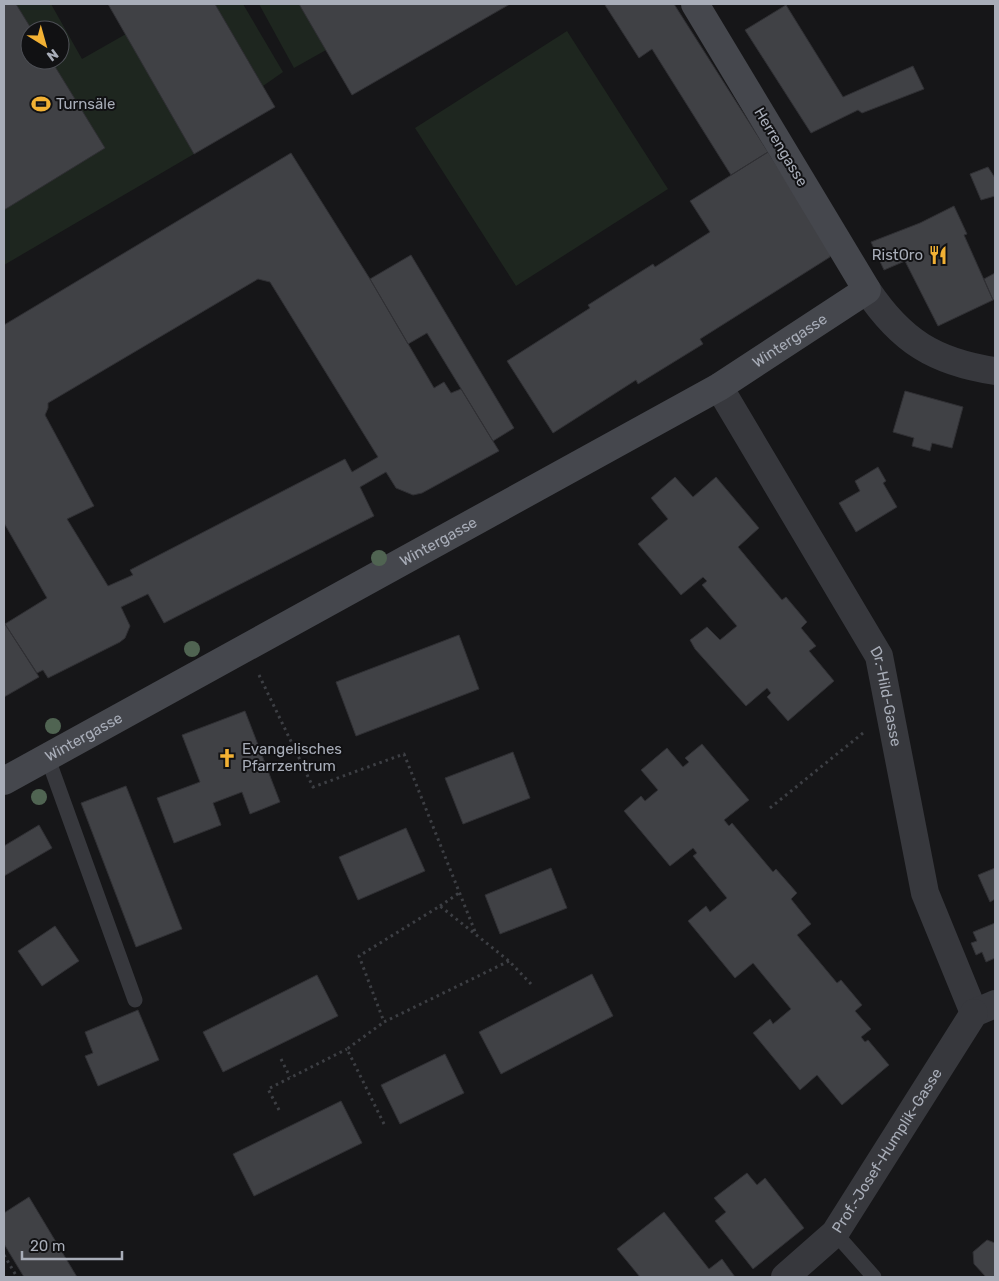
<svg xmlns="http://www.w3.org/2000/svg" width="999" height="1281" font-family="Rubik,sans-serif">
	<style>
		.green { fill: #1e261f }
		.building { fill: #404145; stroke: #303034; fill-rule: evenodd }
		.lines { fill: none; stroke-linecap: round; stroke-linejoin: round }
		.path { stroke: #3d3f44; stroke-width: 3; stroke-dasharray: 2.5 4; stroke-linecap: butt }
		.lane { stroke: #37383d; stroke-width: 15 }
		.street { stroke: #37383d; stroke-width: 28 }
		.secondary { stroke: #45474d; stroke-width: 28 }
		.tree { fill: #506452 }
		.labels { text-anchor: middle; stroke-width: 4; stroke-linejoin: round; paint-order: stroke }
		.poi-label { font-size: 15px; fill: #a8adb8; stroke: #111113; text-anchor: start }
		.street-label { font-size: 15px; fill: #a8adb8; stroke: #111113 }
	</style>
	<rect width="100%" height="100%" fill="#161618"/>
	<path class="green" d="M 16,4 L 51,4 L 82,59 L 126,34 L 194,154 L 4,265 L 4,210 L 105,148 L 51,60 L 60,60 L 60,30 L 32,30 Z
		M 215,4 L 243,4 L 283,72 L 263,86 Z
		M 259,4 L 299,4 L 326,50 L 294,68 Z
		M 567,31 L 668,189 L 516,286 L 415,128 Z"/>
	<path class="building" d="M 4,4 L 16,4 L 32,30 L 30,30 L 30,60 L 51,60 L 105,148 L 4,210 Z
		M 108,4 L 215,4 L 275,107 L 194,154 Z
		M 299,4 L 510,4 L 352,95 Z
		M 607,4 L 674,4 L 768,152 L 731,175 L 652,49 L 639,58 L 605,5 Z
		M 786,5 L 843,97 L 913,66 L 924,89 L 862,113 L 858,110 L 811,133 L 745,30 Z
		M 768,152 L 831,252 L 830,257 L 700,339 L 703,344 L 638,384 L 636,380 L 553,433 L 507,361 L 590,308 L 588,305 L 653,264 L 655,267 L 710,232 L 690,201 Z
		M 291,153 L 370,279 L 434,388 L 444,382 L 451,393 L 461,389 L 499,451 L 422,493 L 413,495 L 396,488 L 386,472 L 360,487 L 374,516 L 164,623 L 148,594 L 121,607 L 130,626 L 125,638 L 120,642 L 48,678 L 43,670 L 37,673 L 5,624 L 47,598 L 4,523 L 4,325 ZM 258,279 L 270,282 L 378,457 L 352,472 L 345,459 L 130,570 L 133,575 L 108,586 L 67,519 L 94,506 L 45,415 L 48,408 L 48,403 Z
		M 988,167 L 995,178 L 995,196 L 981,200 L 970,174 Z
		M 954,206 L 967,234 L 964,235 L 993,300 L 938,326 L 905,261 L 884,270 L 871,242 L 920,223 Z
		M 411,255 L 514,428 L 493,441 L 427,333 L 408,344 L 370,279 Z
		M 995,273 L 995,299 L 993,300 L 984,279 Z
		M 905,391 L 963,407 L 952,448 L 932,443 L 930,451 L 912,446 L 914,438 L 893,432 Z
		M 878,467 L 886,481 L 883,483 L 897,507 L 856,532 L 839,503 L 860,491 L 855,481 Z
		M 675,477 L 693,497 L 716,477 L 759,528 L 738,547 L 782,600 L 786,597 L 807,622 L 801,628 L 816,646 L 809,651 L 834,681 L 788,721 L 767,697 L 771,693 L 767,688 L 746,706 L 695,649 L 690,640 L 707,627 L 720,640 L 737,626 L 702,585 L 707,581 L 703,577 L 681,595 L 638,544 L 668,519 L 651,498 Z
		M 5,624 L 39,677 L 4,697 L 4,625 Z
		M 459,635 L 479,689 L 356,736 L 336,682 Z
		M 245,711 L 280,802 L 250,814 L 242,792 L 213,803 L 221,825 L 174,843 L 157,798 L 200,782 L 182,735 Z
		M 702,744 L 749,800 L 724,820 L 729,826 L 732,823 L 773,872 L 776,869 L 797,893 L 791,899 L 811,924 L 797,935 L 837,983 L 841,980 L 862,1005 L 855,1011 L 871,1029 L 861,1037 L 865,1042 L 868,1040 L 889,1065 L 842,1105 L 817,1075 L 800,1090 L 753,1033 L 770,1019 L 773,1024 L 791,1009 L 753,963 L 735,978 L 688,921 L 706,906 L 710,912 L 727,898 L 693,856 L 697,853 L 693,848 L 670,866 L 624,811 L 641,796 L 645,801 L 658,790 L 641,770 L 667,748 L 683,767 L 689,762 L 685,758 Z
		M 513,752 L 530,798 L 463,824 L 445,778 Z
		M 126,786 L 182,929 L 136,947 L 81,803 Z
		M 39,825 L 52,848 L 4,876 L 4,846 Z
		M 406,828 L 425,871 L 358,900 L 339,857 Z
		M 551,868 L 567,908 L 500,934 L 485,895 Z
		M 995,868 L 995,899 L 990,902 L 978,875 Z
		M 995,923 L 995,958 L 986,962 L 982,952 L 976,955 L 971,943 L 977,941 L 973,932 Z
		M 55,926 L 79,961 L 42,986 L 18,951 Z
		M 592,974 L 613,1016 L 501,1074 L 479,1032 Z
		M 317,975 L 338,1016 L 223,1072 L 203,1032 Z
		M 138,1010 L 159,1060 L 98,1086 L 85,1056 L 93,1053 L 85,1032 Z
		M 445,1054 L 464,1093 L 400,1124 L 381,1085 Z
		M 341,1101 L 362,1143 L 254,1196 L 233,1154 Z
		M 747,1173 L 757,1185 L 765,1178 L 804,1228 L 753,1269 L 715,1221 L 726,1212 L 714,1198 Z
		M 29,1197 L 77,1277 L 24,1277 L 4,1244 L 4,1213 Z
		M 664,1212 L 709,1269 L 722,1259 L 735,1277 L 640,1277 L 617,1249 Z
		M 987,1240 L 995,1243 L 995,1277 L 986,1277 L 974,1264 L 973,1252 Z"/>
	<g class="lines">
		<path class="path" d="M 259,675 L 313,787 L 404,754 L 476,934
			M 770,808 L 863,733
			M 440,906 L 459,893
			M 509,961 L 384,1022 L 359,956 L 440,906 L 509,961 L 531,984
			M 281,1059 L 290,1077
			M 279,1110 L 268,1089 L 347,1049
			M 384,1124 L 347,1049 L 384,1022
			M 4,1255 L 17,1277"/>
		<path class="lane" d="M 47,756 L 135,1000
			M 835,1233 L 874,1277"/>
		<g class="street">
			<path d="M 867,290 C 901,341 935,362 995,371"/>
			<path id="s1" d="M 719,387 L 879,656 L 925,893 L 974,1013"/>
			<path d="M 974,1013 L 995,1004"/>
			<path id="s2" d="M 785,1277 L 835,1233 L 974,1013"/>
		</g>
		<path class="secondary" id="s3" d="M 4,781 L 719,387 L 867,290 L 695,4"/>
	</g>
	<g class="tree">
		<circle cx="379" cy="558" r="8"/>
		<circle cx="192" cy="649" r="8"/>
		<circle cx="53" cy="726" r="8"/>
		<circle cx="39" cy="797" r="8"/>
	</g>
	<defs>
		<g id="stadium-bare" transform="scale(1.5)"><path d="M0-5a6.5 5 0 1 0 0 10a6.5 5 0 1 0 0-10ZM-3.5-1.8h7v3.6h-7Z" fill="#f2b134" stroke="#111113" stroke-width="2.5" paint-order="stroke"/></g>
		<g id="restaurant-bare" transform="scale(1.5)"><path d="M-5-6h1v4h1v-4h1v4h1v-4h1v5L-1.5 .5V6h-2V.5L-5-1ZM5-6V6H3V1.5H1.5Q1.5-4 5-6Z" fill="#f2b134" stroke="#111113" stroke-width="2.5" paint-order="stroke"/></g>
		<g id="church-bare" transform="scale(1.5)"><path d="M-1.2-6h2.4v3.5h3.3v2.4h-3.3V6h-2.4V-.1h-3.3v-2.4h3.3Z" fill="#f2b134" stroke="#111113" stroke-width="2.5" paint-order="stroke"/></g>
	</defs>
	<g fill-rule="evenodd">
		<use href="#stadium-bare" x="41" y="104"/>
		<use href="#restaurant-bare" x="938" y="255"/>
		<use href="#church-bare" x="227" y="758"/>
	</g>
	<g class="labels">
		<g class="poi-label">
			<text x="56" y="109">Turnsäle</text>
			<text x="923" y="260" text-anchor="end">RistOro</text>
			<text x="242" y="754">Evangelisches<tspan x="242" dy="17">Pfarrzentrum</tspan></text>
		</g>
		<g class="street-label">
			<text transform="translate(781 147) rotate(59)" y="5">Herrengasse</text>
			<text dy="5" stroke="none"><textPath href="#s3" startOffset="901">Wintergasse</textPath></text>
			<text dy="5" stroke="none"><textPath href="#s3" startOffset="496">Wintergasse</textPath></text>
			<text dy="5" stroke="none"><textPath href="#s1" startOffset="354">Dr.-Hild-Gasse</textPath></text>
			<text dy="5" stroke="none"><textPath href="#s3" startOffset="91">Wintergasse</textPath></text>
			<text dy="5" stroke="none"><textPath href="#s2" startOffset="164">Prof.-Josef-Humplik-Gasse</textPath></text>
		</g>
	</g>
	<rect width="999" height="1281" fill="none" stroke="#a8adb8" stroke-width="10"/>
	<g transform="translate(45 45) rotate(143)"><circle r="24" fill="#111113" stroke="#4d4f55"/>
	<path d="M0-4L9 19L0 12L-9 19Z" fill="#f2b134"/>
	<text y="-8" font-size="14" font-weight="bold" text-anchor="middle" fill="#a8adb8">N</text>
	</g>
	<path d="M22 1251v8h100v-8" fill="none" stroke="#a8adb8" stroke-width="2.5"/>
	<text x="30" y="1251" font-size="15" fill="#a8adb8" stroke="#111113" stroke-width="4" paint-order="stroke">20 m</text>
</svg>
